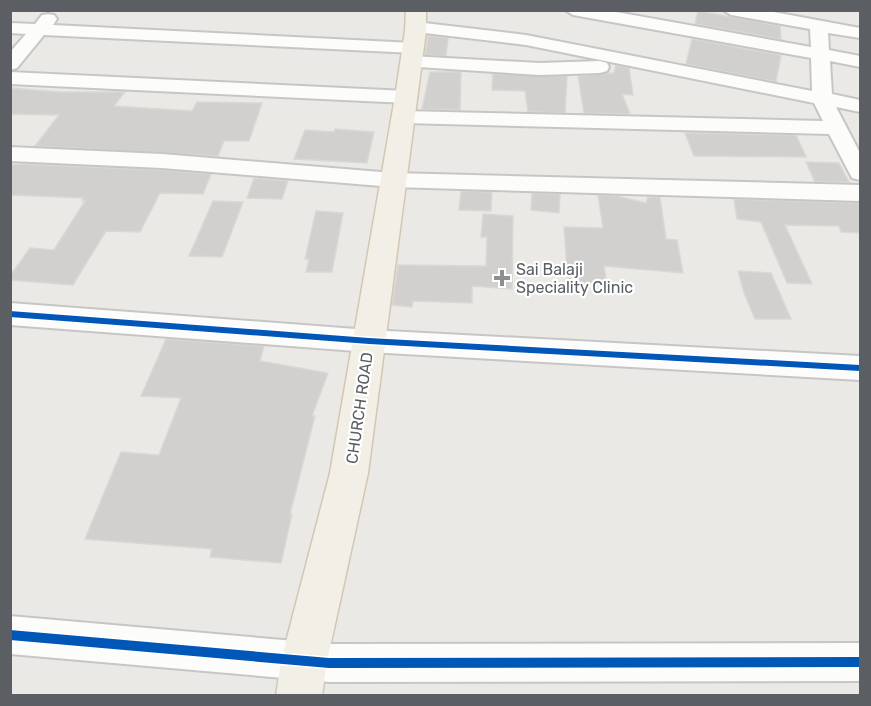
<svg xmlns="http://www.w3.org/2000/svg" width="871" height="706" font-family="Rubik,sans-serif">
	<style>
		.building { fill: #d2d0ce; stroke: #dad8d4; stroke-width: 1.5 }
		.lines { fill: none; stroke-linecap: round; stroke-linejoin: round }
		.minor-casing { stroke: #c6c6c6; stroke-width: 4 }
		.major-casing { stroke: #d3c7b2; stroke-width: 3 }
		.minor { fill: #fcfcfb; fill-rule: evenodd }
		.major { fill: #f2efe7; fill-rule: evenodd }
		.cycleway-casing { stroke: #fff; stroke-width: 3 }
		.cycleway { fill: #0057b8; fill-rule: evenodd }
		.poi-dot { fill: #8d8f90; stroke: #fff; stroke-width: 2 }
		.labels { text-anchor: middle; stroke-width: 4.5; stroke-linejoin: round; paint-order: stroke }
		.poi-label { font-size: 16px; fill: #5b5f63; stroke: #fff; text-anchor: start }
		.street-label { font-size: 16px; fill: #5b5f63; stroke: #fff }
	</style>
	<rect width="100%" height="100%" fill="#ebe9e5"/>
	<path class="building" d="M 698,11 L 780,26 L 781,39 L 695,24 Z
		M 428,36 L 448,38 L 446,56 L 425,55 Z
		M 692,39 L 781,55 L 776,82 L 686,64 Z
		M 616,65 L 629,68 L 633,95 L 622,94 L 630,114 L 584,113 L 578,76 L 614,73 Z
		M 430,72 L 461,72 L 460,110 L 422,109 Z
		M 493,74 L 567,76 L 565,113 L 528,112 L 525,91 L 492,90 Z
		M 10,88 L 60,92 L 125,92 L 114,106 L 192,111 L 197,102 L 262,103 L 249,141 L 224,141 L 218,156 L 35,146 L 59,115 L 10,114 Z
		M 335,129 L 374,132 L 367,163 L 294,159 L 305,130 L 334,132 Z
		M 685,133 L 796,135 L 806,157 L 694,156 Z
		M 806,162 L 839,163 L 849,182 L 815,182 Z
		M 21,164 L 162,170 L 211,174 L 203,194 L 160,193 L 140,232 L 106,231 L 73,285 L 10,280 L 10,276 L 30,248 L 54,250 L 85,201 L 82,201 L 83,198 L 10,195 L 10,165 Z
		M 254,178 L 288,181 L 282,199 L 247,198 Z
		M 461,191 L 492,192 L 491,211 L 459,210 Z
		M 532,193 L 560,194 L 559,213 L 531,210 Z
		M 598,195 L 617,196 L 646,203 L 648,197 L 660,197 L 666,239 L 677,240 L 683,273 L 604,266 L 607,285 L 568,283 L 564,227 L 603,228 Z
		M 734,199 L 860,203 L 861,233 L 841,232 L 839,226 L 785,225 L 812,284 L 787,283 L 761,222 L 737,219 Z
		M 213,201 L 243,202 L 222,257 L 189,256 Z
		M 316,211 L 343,213 L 332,272 L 306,272 L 309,259 L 305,259 Z
		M 483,214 L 513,216 L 512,289 L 472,286 L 472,303 L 413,301 L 412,307 L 392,305 L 398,265 L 486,266 L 487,237 L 481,237 Z
		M 738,271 L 771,273 L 791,319 L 755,319 L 744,293 Z
		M 166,339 L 264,346 L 260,361 L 328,373 L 312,416 L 315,416 L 290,514 L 292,514 L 281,563 L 210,557 L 212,549 L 85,539 L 121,452 L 159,455 L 181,398 L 141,396 Z"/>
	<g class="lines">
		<g class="minor-casing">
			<path id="minor" d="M 565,10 L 605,10 L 811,47 L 810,29 L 731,15 L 723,10 L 763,10 L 860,28 L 860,38 L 828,33 L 829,50 L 860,56 L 860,67 L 830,61 L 832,94 L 860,100 L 860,112 L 836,107 L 860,153 L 860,180 L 852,178 L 829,134 L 403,123 L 396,121 L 393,117 L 396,113 L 403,111 L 823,121 L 814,103 L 526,45 L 416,32 L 410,31 L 407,27 L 410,23 L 416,22 L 526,35 L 812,91 L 811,58 L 573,15 Z
				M 48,14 L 54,15 L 57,19 L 53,25 L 414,43 L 420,44 L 423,48 L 420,52 L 414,53 L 44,35 L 17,68 L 10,70 L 10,52 L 26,34 L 10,33 L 10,23 L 35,24 L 42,15 Z
				M 410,56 L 540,63 L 600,61 L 607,63 L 609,67 L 607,71 L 600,73 L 540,75 L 403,66 L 401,62 L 403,58 Z
				M 10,72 L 407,91 L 414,93 L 417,97 L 414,101 L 407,103 L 10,84 Z
				M 10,147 L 162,154 L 393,173 L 860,185 L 860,201 L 393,187 L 162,168 L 10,161 Z
				M 10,303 L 369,330 L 860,356 L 860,380 L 369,352 L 10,325 Z
				M 10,616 L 329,644 L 860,643 L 860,681 L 329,682 L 10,654 Z"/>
		</g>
		<g class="major-casing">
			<path id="major" d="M 406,10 L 426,10 L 426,31 L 368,473 L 327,661 L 322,696 L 276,696 L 281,661 L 330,473 L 395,97 L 405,31 Z"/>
		</g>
		<use href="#minor" class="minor"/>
		<use href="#major" class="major"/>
		<g class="cycleway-casing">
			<path id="cycleway" d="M 10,311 L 369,338 L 860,365 L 860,371 L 369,344 L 10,317 Z
				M 10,630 L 329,658 L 860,657 L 860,667 L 329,668 L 10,640 Z"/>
		</g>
		<use href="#cycleway" class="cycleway"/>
	</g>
	<path class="poi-dot" d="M499 269h6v6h6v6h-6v6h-6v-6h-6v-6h6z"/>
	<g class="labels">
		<g class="poi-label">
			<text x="516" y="275">Sai Balaji<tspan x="516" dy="18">Speciality Clinic</tspan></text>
		</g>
		<g class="street-label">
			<text transform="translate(359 408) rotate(-82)" y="6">CHURCH ROAD</text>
		</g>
	</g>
	<rect width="871" height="706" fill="none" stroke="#5b5f63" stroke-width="24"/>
</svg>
